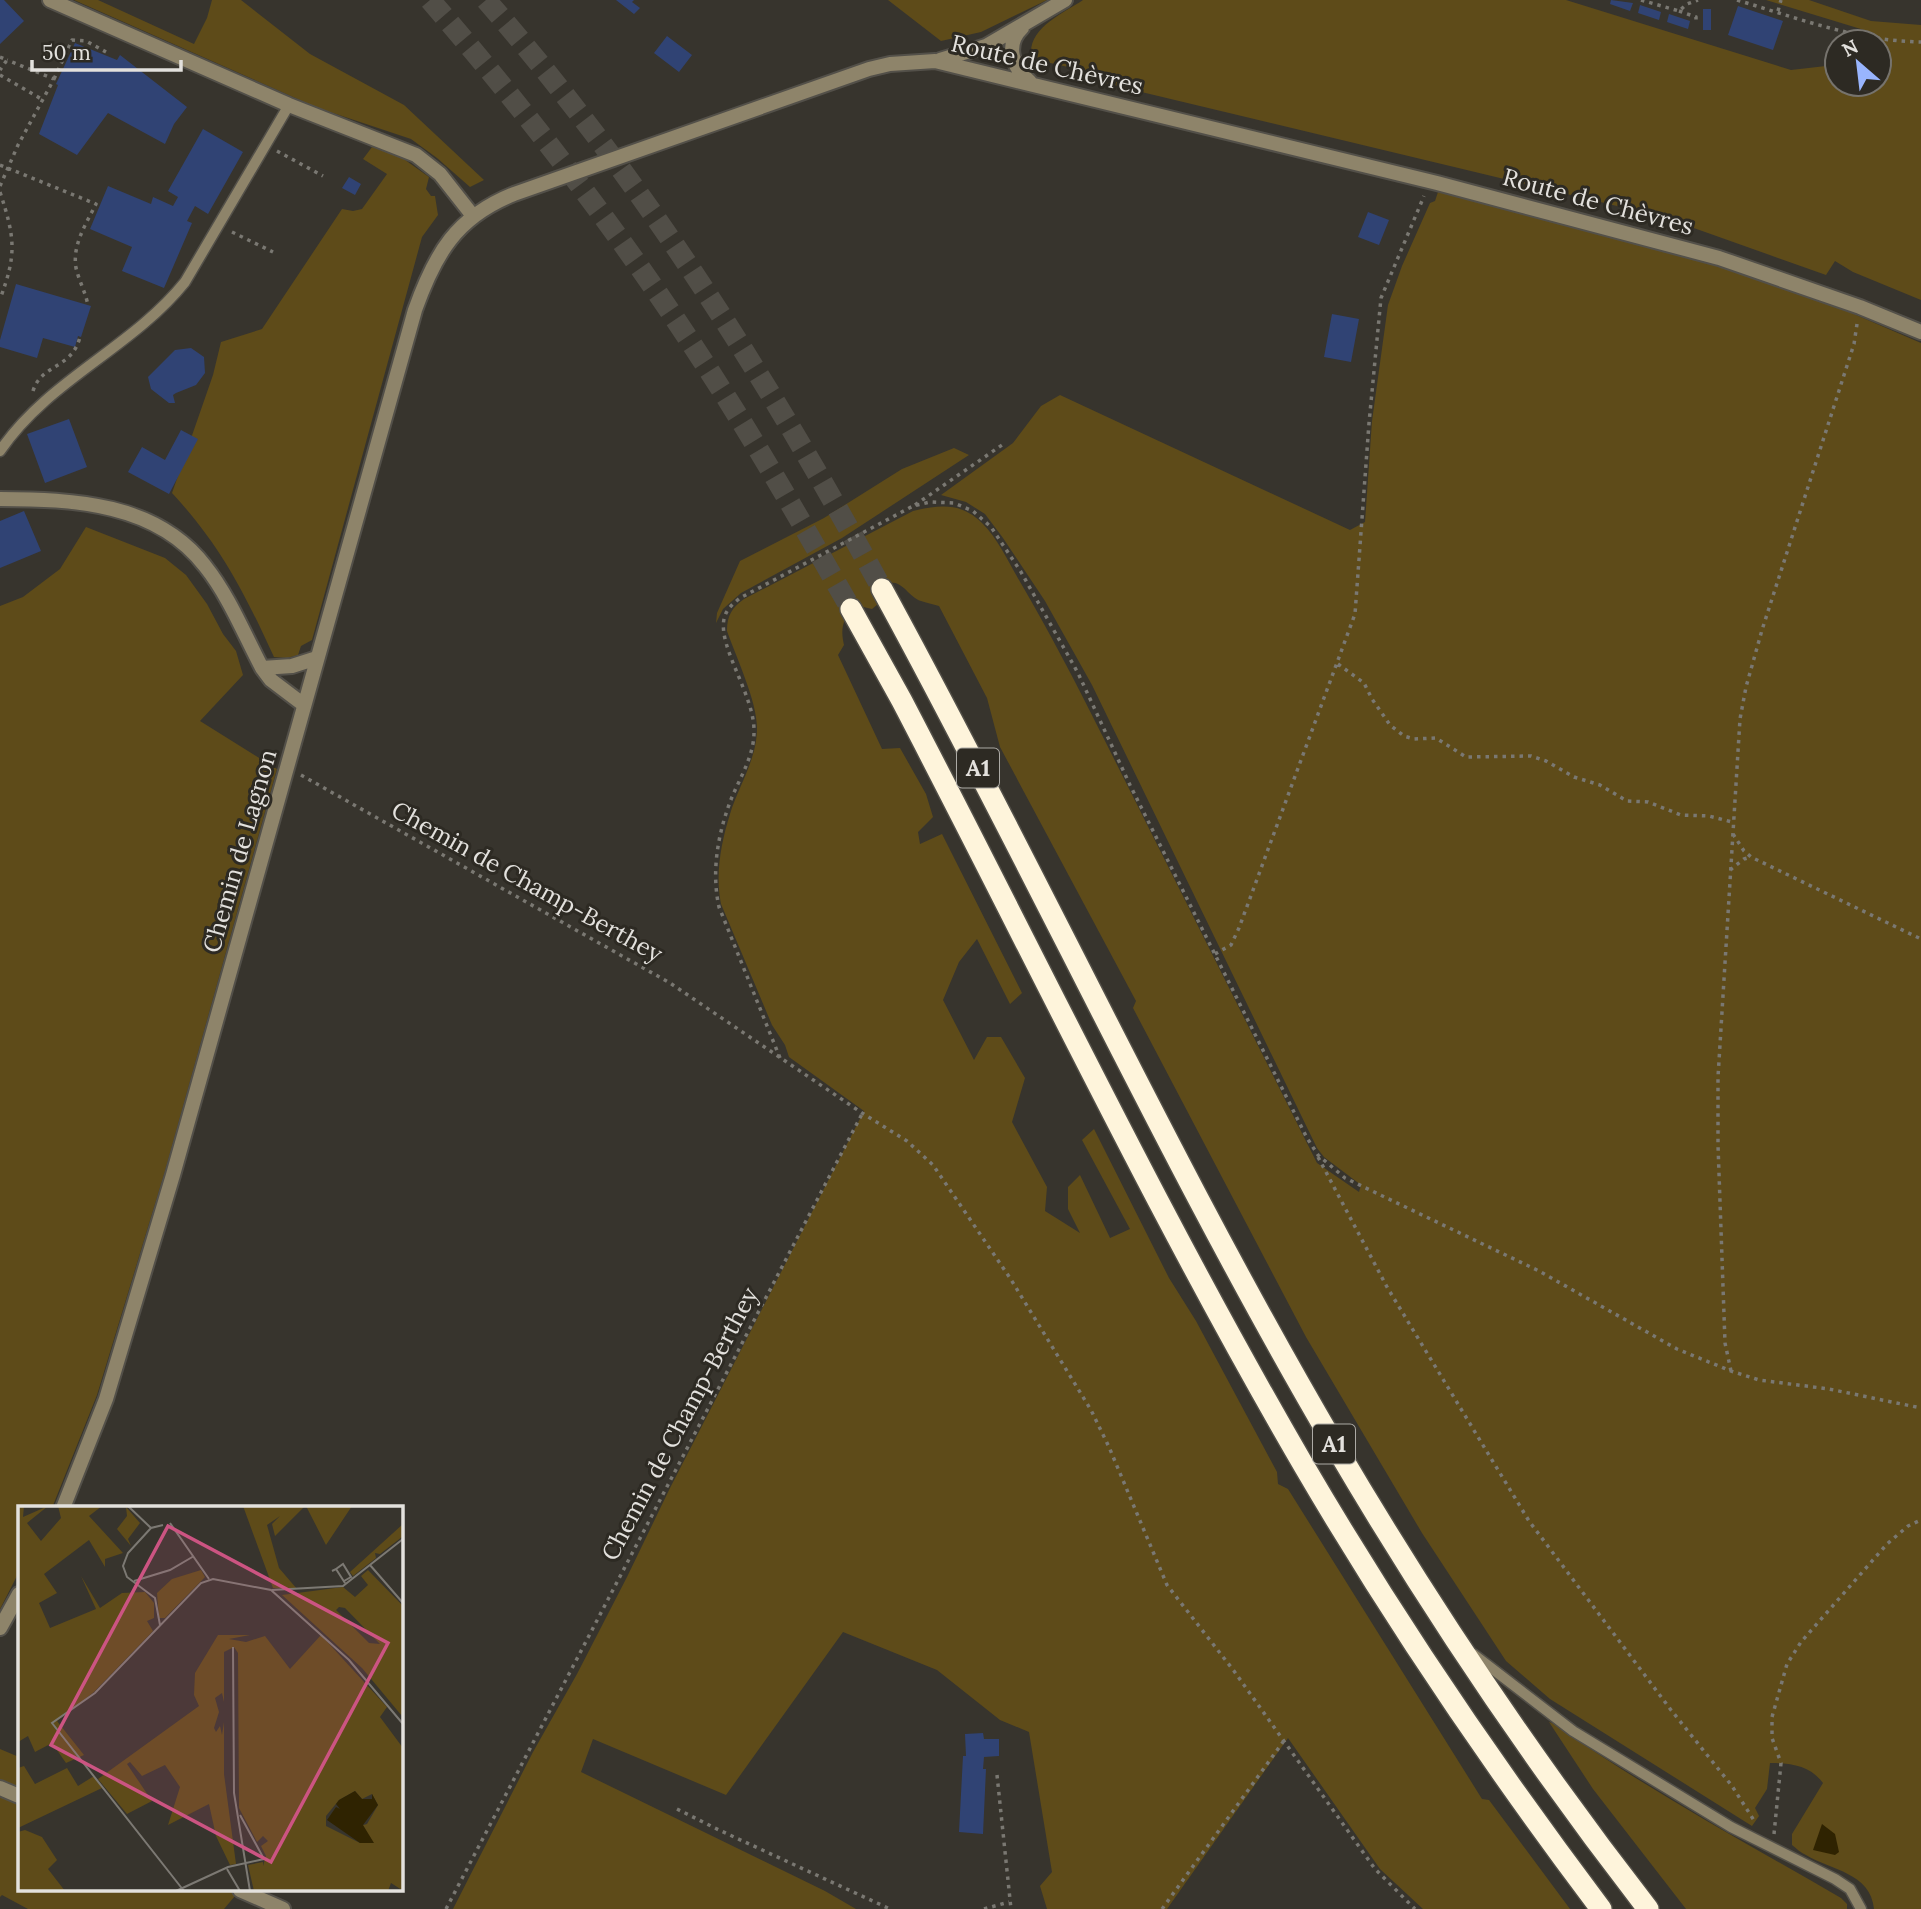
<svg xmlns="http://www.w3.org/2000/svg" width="1921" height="1909" font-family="Lora,serif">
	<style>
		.green { fill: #5e4b19 }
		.water { fill: #2f2301 }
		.building { fill: #304374 }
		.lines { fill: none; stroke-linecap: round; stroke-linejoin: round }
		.motorway-tunnel { stroke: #514e47; stroke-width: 21; stroke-dasharray: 21 10; stroke-linecap: butt }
		.service-casing { stroke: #535049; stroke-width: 13 }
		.minor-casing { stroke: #535049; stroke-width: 18 }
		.motorway-casing { stroke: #535049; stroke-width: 24 }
		.path { stroke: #7a7872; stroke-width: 3.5; stroke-dasharray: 3.5 5; stroke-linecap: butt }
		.service { stroke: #8e846a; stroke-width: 10 }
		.minor { stroke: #8e846a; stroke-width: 14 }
		.motorway { stroke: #fef4db; stroke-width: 21 }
		.labels { text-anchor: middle; stroke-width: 6; stroke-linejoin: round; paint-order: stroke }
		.shield { fill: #2d2a23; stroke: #acaaa5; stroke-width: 2 }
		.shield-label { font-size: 23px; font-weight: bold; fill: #e3e1dd }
		.street-label { font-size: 24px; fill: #e3e1dd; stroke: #2d2a23 }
		.inset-road { fill: none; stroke: #7c7973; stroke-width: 2 }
		.view { fill: #cc5482; fill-opacity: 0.15; stroke: #cc5482; stroke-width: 3.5 }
		.inset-edge { fill: none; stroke: #e3e1dd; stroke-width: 3.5 }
	</style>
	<rect width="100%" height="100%" fill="#37342d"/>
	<path class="green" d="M 74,0 L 98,0 L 194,44 L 207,18 L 212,0 L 241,0 L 310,54 L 404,105 L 484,180 L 470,187 L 437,158 L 411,139 L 318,108 Z
		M 888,0 L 1047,0 L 981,32 L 941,41 Z
		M 1083,0 L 1566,0 L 1791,70 L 1826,66 L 1837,60 L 1837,84 L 1879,84 L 1879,42 L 1869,42 L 1874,33 L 1766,0 L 1809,0 L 1871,21 L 1921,25 L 1921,300 L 1853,272 L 1835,261 L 1826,275 L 1691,227 L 1617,206 L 1083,78 L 1068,67 L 1037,60 L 1031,55 C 1029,27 1064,13 1083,0 Z
		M 372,147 L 401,157 L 429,177 L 426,189 L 431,196 L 435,196 L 438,215 L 422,237 L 312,640 L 301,646 L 298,655 L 287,658 L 274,657 C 244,592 221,546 172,493 L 213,375 L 221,342 L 262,329 L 342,209 L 353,211 L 362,209 L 387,174 L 363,159 Z
		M 1438,192 L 1719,266 L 1840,308 L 1921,343 L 1921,1909 L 1874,1909 C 1871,1873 1831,1870 1806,1855 C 1801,1853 1796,1848 1792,1845 L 1792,1834 L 1823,1783 C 1810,1765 1791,1763 1770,1763 L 1767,1789 L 1755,1808 L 1759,1816 L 1752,1826 L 1550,1699 L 1506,1661 L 1422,1533 L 1306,1337 L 1133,1008 L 1136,1001 L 1000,747 L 987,698 L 939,606 C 933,604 926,603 921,601 C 907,596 903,579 886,583 L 878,594 L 878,604 L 872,609 L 855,605 C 843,618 840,628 844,645 L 838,655 L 882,749 L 900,748 L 926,794 L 933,817 L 918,832 L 920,844 L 942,834 L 1022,993 L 1010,1004 L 977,939 L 959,962 L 943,1000 L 974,1060 L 987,1037 L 1001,1037 L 1025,1078 L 1012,1122 L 1047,1187 L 1045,1211 L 1080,1233 L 1068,1209 L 1068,1187 L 1080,1175 L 1110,1238 L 1130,1229 L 1082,1140 L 1094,1129 L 1169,1278 L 1196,1321 L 1277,1472 L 1278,1484 L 1288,1489 L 1482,1799 L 1489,1800 L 1570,1909 L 1423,1909 L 1380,1869 L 1288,1738 L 1167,1909 L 1047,1909 L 1040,1886 L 1052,1872 L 1029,1732 L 1000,1720 L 937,1670 L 843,1632 L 726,1795 L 593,1739 L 581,1772 L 825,1891 L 856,1909 L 453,1909 L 533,1752 L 577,1674 L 627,1577 L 670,1488 L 864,1111 L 789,1057 L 785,1045 L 772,1025 L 721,904 C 715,874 721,843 730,814 C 739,785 757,759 757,728 C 757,701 736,657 727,631 C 727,615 732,608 744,599 L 913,511 C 939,505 961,502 982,523 C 998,539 1008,561 1019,580 C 1049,631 1076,683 1102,735 C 1174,878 1245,1020 1317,1163 L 1359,1192 L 1361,1185 L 1324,1157 L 1317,1148 L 1092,685 L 1045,601 L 1003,538 L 985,514 L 966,502 L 941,495 L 1013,443 L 1041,406 L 1060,395 L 1350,530 L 1365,522 L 1372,421 L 1388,305 L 1402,266 L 1430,203 L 1435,201 Z
		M 954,448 L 969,455 L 842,538 L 741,593 L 723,609 L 716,623 L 717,613 L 740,561 L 824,518 L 902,469 Z
		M 86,527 L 165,558 L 186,575 L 207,604 L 223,634 L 236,651 L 243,675 L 200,721 L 277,769 L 165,1171 L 97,1395 L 52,1508 L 19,1508 L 19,1572 L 0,1609 L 0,606 L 23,597 L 60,569 Z
		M 1549,1722 L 1555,1724 C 1645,1789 1745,1842 1841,1898 L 1847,1904 L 1847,1909 L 1686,1909 L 1593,1789 Z
		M 0,1749 L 19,1757 L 19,1890 L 240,1890 L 224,1909 L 28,1909 L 2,1895 L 0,1897 Z"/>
	<path class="water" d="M 1822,1824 L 1835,1834 L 1839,1852 L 1835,1855 L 1813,1850 Z"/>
	<path class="building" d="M 0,0 L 4,0 L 24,21 L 0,44 Z
		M 616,0 L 634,0 L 632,2 L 640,8 L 634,14 Z
		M 1611,0 L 1633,3 L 1630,11 L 1610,4 Z
		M 1640,5 L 1661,12 L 1659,20 L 1638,13 Z
		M 1738,6 L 1783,21 L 1773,50 L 1728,35 Z
		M 1703,9 L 1711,9 L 1711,30 L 1703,30 Z
		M 1669,14 L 1690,21 L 1688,29 L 1667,22 Z
		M 667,36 L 692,55 L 679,72 L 654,53 Z
		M 75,43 L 117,60 L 120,55 L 187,107 L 174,124 L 165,144 L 108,113 L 77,155 L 39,134 L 58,85 L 56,84 Z
		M 203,129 L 243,152 L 208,214 L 195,206 L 187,221 L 192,223 L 164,288 L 122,271 L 132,247 L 90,229 L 108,186 L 151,204 L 153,197 L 173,206 L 178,197 L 168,191 Z
		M 349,177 L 361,184 L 355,195 L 342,188 Z
		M 1368,212 L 1389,220 L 1379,245 L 1358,237 Z
		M 16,284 L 91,306 L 81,337 L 78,336 L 75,347 L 43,338 L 37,358 L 0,347 L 0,340 Z
		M 1332,314 L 1359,319 L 1351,362 L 1324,357 Z
		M 191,348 L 204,357 L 205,373 L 196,385 L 176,393 L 173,395 L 175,403 L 169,403 L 151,389 L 148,377 L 175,350 Z
		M 69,419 L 87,467 L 45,483 L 27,434 Z
		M 181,430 L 198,439 L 169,494 L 128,472 L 142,447 L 165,460 Z
		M 24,511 L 41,551 L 0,568 L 0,521 Z
		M 983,1733 L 984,1739 L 999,1739 L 999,1756 L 984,1757 L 983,1769 L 986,1769 L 983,1834 L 959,1832 L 963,1756 L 966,1756 L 965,1734 Z"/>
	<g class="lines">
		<path class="motorway-tunnel" d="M 430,0 C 532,118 626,241 710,372 C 760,449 805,529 851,609
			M 486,0 C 643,180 768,379 882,589"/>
		<g class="service-casing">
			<path id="service" d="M 0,451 C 48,380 132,348 185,282 L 289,105
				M 1473,1654 L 1573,1731 L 1731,1827 L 1835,1879 L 1850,1889 L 1861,1909"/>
		</g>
		<g class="minor-casing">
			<path id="minor" d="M 50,0 L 289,105 L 416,155 L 440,174 L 473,216
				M 1022,28 C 1004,45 1013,68 1030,82
				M 940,60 L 986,46 L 1065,0
				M 0,499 C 73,499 157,503 205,566 C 229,596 244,634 262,668 L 271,680 L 304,705
				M 262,668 L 292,666 L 317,658
				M 63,1508 L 106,1399 L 173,1175 L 415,310 C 435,254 456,217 514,194 L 869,69 L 890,64 L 935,61 L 1437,183 L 1719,258 L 1860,307 L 1921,332
				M 0,1628 L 19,1594
				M 0,1788 L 19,1796
				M 240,1890 L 283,1909"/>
		</g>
		<g class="motorway-casing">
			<path id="motorway" d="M 882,589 C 1037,872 1171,1166 1334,1444 C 1429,1606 1533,1761 1648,1909
				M 851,609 L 902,701 C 1035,956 1159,1217 1304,1466 C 1394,1620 1494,1767 1601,1909"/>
		</g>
		<path class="path" d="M 1641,0 L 1679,11 L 1687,4 L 1698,0
			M 1737,0 C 1797,18 1857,41 1921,42
			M 1679,11 L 1696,17 L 1696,20
			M 1778,11 L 1781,0
			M 0,57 L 7,60 L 0,70
			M 0,75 L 43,100
			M 54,79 L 72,40 L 86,41 L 106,52
			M 277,151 L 323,176
			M 0,165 L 96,204 C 86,224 72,245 76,268 C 79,281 86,293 88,306
			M 0,186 L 18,145 L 54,79 L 7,60
			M 0,192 C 15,238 17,254 0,299
			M 232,232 L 273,252
			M 33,391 C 41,364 72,369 80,337
			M 915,505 L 1002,445
			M 1338,664 L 1364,683 L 1372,699 L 1390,725 L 1404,736 L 1414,739 L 1436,738 L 1466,757 L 1531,756 L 1546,761 L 1574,777 L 1600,785 L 1627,801 L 1648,802 L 1681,815 L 1709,816 L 1732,822
			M 301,775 L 670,983 L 862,1113 L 907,1141 L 933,1165 L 1010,1278 L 1091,1410 L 1109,1447 L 1167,1585 L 1234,1671 L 1375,1869 L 1415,1909
			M 1733,834 L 1744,851 L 1751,857 L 1921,939
			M 1730,870 L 1744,859 L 1751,857
			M 1215,954 L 1231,945 L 1239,928 L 1355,614 L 1369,423 L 1381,298 L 1424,196
			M 780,1058 L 719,907 C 711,871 718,832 732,797 C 741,776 754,755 754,732 C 755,696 718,648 724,619 C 726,609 733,604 740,598 L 913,506 L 930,502 L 954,503 L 973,511 L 991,527 L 1021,572 L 1078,673 L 1130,785 L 1307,1138 L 1318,1155 L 1345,1178 L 1539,1271 L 1677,1349 L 1731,1371 L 1759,1380 L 1829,1389 L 1921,1408
			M 1318,1157 L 1387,1287 L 1529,1521 L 1671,1710 L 1732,1786 L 1755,1822
			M 1731,1371 L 1725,1343 L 1718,1145 L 1718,1077 L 1740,719 L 1746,687 L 1762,630 L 1854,344 L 1857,324
			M 997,1775 L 1011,1909
			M 677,1809 L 719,1830 L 890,1909
			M 1774,1834 L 1781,1763 L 1772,1738 L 1772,1717 L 1787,1664 L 1801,1642 L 1887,1544 L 1908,1526 L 1921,1520
			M 446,1909 L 862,1114
			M 984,1909 L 1009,1902
			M 1162,1909 L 1283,1742"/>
		<use href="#service" class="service"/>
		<use href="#minor" class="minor"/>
		<use href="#motorway" class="motorway"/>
	</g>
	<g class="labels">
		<g class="shield">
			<rect x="957" y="748.5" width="42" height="39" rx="5"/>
			<rect x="1313" y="1424.5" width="42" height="39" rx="5"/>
		</g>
		<g class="shield-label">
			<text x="978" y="776">A1</text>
			<text x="1334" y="1452">A1</text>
		</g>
		<g class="street-label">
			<text transform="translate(1047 65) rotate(13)" y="8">Route de Chèvres</text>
			<text transform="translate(1598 202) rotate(15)" y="8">Route de Chèvres</text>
			<text transform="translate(240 851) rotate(-74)" y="8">Chemin de Lagnon</text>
			<text transform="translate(527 882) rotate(29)" y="8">Chemin de Champ-Berthey</text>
			<text transform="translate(680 1424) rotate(-62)" y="8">Chemin de Champ-Berthey</text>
		</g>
	</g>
	<g transform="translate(18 1506)">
		<rect width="385" height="385" fill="#37342d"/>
		<path d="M 1,0 L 6,0 L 5,11 L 30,0 L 9,17 L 23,35 L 43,12 L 40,0 L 84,0 L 71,10 L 105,47 L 87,53 L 87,61 L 71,34 L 26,68 L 39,87 L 21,97 L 32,122 L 78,103 L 63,70 L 82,102 L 104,87 L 127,86 L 136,97 L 136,112 L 129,115 L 135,125 L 76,186 L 39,215 L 66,249 L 48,257 L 34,237 L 17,246 L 10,230 L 0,236 ZM 225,0 L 287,0 L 257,30 L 254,18 L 262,10 L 249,19 L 261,62 L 279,83 L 255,82 ZM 288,0 L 334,0 L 308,39 ZM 108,1 L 122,17 L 110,33 L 113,40 L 99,23 L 109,10 ZM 385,18 L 384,31 L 362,48 L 357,47 L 358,52 L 335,70 L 332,66 ZM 183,64 L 187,71 L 147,112 L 141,112 L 139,87 L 154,73 ZM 350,64 L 385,100 L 384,210 L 344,162 L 264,89 L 325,81 L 337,91 L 350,79 L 343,70 ZM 321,101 L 327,102 L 362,138 L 351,137 L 318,104 ZM 200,129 L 232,129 L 211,133 L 228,136 L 247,130 L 272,163 L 303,129 L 369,201 L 362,211 L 385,242 L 384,384 L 373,377 L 370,385 L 236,385 L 230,359 L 245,356 L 245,360 L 248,350 L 243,340 L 250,335 L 245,330 L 239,336 L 221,302 L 220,147 L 216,141 L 206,146 L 206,196 L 204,187 L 197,192 L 201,206 L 196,222 L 198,226 L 202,220 L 204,229 L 206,216 L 206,268 L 218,358 L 212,359 L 198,330 L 191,298 L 150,319 L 162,281 L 147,259 L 124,270 L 112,256 L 109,258 L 134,295 L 109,308 L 80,273 L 181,200 L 176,189 L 177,167 ZM 337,285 L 344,293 L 354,288 L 360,299 L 349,318 L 342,320 L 343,313 L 333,309 L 327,319 L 334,314 L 339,318 L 340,321 L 333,316 L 332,322 L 324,323 L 348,336 L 352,331 L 355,337 L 342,337 L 308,320 L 308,310 L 321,294 ZM 6,260 L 17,278 L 49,262 L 60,280 L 76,270 L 84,282 L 0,322 L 0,262 ZM 7,324 L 24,331 L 39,354 L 30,363 L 47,385 L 0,385 L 0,326 Z" fill="#5e4b19" fill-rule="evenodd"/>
		<path d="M 337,285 L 344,293 L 354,293 L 354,288 L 360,299 L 345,319 L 356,337 L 342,337 L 309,314 L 318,301 L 322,303 L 318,298 L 321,294 Z" fill="#2f2301"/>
		<path class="inset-road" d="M 110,0 L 133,22M 152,17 L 191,73M 352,59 L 385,97M 318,63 L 325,58 L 333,71 L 326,75M 314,65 L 318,63 L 327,77M 116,75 L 152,64 L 176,50M 254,84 L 325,80 L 385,33M 142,119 L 137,92 L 109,71 L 105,60 L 110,47 L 133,22 L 145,19M 215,141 L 216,287 L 232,385M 209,363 L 222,385M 158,385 L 210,361 L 246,353 L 222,309M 166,385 L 34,217 L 77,187 L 183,77 L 195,73 L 253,84 L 331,154 L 385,218"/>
		<path class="view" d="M 150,20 L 370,137 L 253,356 L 33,239 Z"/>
		<rect width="385" height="385" class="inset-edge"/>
	</g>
	<g transform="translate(1858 63) rotate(332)"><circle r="33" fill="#2d2a23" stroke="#76736d" stroke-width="2"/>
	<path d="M0-5L12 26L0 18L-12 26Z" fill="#99b5fd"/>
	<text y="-10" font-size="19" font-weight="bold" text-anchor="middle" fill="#e3e1dd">N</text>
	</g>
	<path d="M32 60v10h149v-10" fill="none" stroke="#e3e1dd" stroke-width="3.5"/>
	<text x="42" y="60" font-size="21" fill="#e3e1dd" stroke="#2d2a23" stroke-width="5" paint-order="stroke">50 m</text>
</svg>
